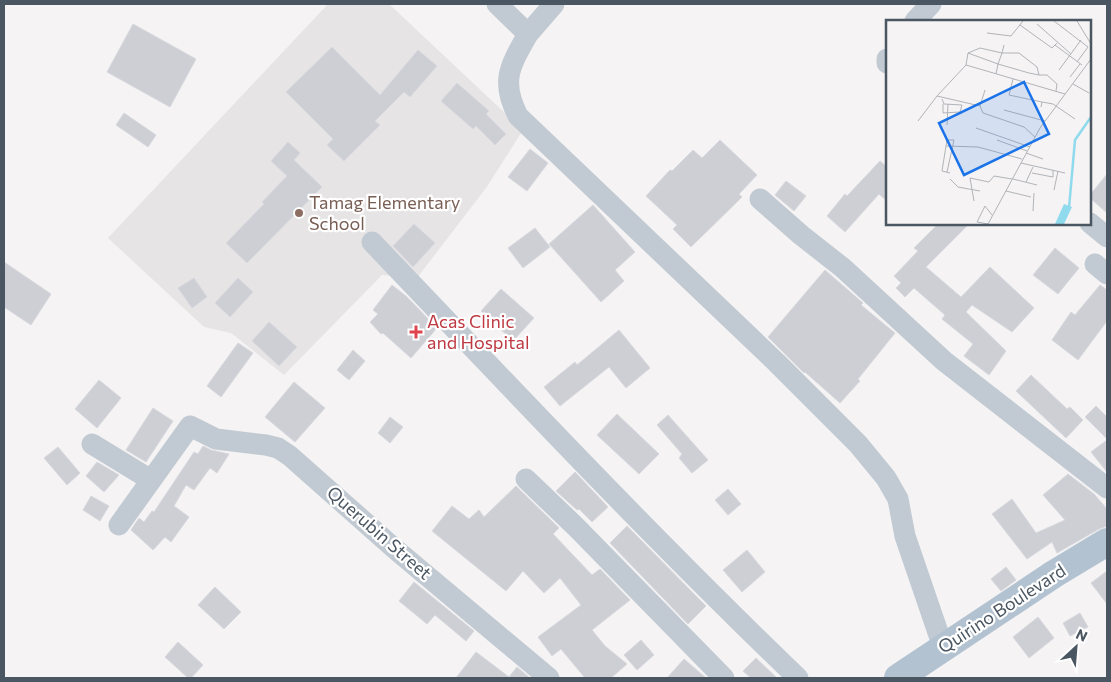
<svg xmlns="http://www.w3.org/2000/svg" width="1111" height="682" font-family="Commissioner,sans-serif">
	<style>
		.education { fill: #e6e4e5 }
		.building { fill: #cdcfd5; stroke: #d7d9de }
		.lines { fill: none; stroke-linecap: round; stroke-linejoin: round }
		.minor { stroke: #c1cad2; stroke-width: 21 }
		.major { stroke: #b3c2d1; stroke-width: 28 }
		.education-dot { fill: #8d6e63; stroke: #fff; stroke-width: 2 }
		.health-dot { fill: #e0444e; stroke: #fff; stroke-width: 2 }
		.labels { text-anchor: middle; stroke-width: 4.5; stroke-linejoin: round; paint-order: stroke }
		.education-label { font-size: 18px; fill: #785e54; stroke: #fff; text-anchor: start }
		.health-label { font-size: 18px; fill: #be3a42; stroke: #fff; text-anchor: start }
		.street-label { font-size: 18px; fill: #4a5661; stroke: #fff }
		.inset-river { fill: none; stroke: #90daee; stroke-width: 2.5 }
		.inset-road { fill: none; stroke: #b1b4b9; stroke-width: 1 }
		.view { fill: #1a73e8; fill-opacity: 0.15; stroke: #1a73e8; stroke-width: 2.5 }
		.inset-edge { fill: none; stroke: #4a5661; stroke-width: 2.5 }
	</style>
	<rect width="100%" height="100%" fill="#f5f3f3"/>
	<path class="education" d="M 328,4 L 389,4 L 523,130 L 486,188 L 417,278 L 382,275 L 284,375 L 231,333 L 204,327 L 108,238 Z"/>
	<path class="building" d="M 133,24 L 196,59 L 170,107 L 107,72 Z
		M 332,47 L 380,95 L 418,50 L 437,66 L 410,97 L 404,92 L 375,121 L 380,125 L 344,161 L 327,145 L 333,139 L 286,92 Z
		M 457,83 L 489,111 L 486,114 L 506,134 L 495,145 L 476,126 L 473,129 L 441,101 Z
		M 124,113 L 156,135 L 148,147 L 116,125 Z
		M 720,140 L 757,175 L 739,194 L 742,197 L 691,247 L 673,229 L 677,225 L 646,196 L 670,170 L 672,171 L 693,150 L 702,158 Z
		M 288,142 L 300,153 L 294,160 L 322,187 L 247,263 L 226,243 L 264,204 L 262,202 L 287,176 L 271,161 Z
		M 530,149 L 548,163 L 527,191 L 508,177 Z
		M 880,161 L 887,167 L 887,201 L 879,194 L 845,232 L 827,216 L 845,194 L 847,196 Z
		M 1107,174 L 1107,213 L 1090,198 L 1090,195 Z
		M 786,181 L 806,196 L 794,211 L 775,195 Z
		M 593,205 L 635,252 L 615,270 L 624,281 L 601,302 L 549,244 Z
		M 414,224 L 435,243 L 413,267 L 393,246 Z
		M 938,224 L 969,224 L 926,267 L 961,297 L 990,267 L 1034,308 L 1012,332 L 972,305 L 966,312 L 1006,351 L 989,375 L 964,356 L 973,344 L 942,319 L 945,315 L 914,288 L 905,297 L 896,288 L 901,283 L 894,276 L 918,251 L 914,248 Z
		M 535,228 L 550,247 L 523,268 L 508,248 Z
		M 1055,248 L 1079,268 L 1058,294 L 1033,275 Z
		M 4,262 L 51,294 L 31,325 L 4,307 Z
		M 825,270 L 863,303 L 861,305 L 895,333 L 858,379 L 860,381 L 840,403 L 805,372 L 804,373 L 768,337 Z
		M 194,278 L 207,297 L 192,308 L 178,288 Z
		M 238,278 L 253,292 L 230,317 L 215,303 Z
		M 392,285 L 406,296 L 437,328 L 411,358 L 383,333 L 381,334 L 370,322 L 378,314 L 373,310 Z
		M 1100,285 L 1107,290 L 1107,321 L 1078,360 L 1052,340 L 1071,312 L 1075,315 Z
		M 501,289 L 534,318 L 513,341 L 481,311 Z
		M 269,322 L 297,347 L 279,366 L 252,341 Z
		M 619,330 L 650,368 L 626,388 L 609,367 L 560,406 L 544,387 L 575,362 L 577,365 Z
		M 238,343 L 253,353 L 221,397 L 207,386 Z
		M 353,350 L 365,361 L 349,380 L 337,370 Z
		M 1031,375 L 1067,409 L 1070,407 L 1083,420 L 1066,438 L 1016,391 Z
		M 99,380 L 121,398 L 97,428 L 75,409 Z
		M 294,382 L 325,408 L 295,442 L 265,417 Z
		M 1096,406 L 1107,417 L 1107,439 L 1085,417 Z
		M 153,408 L 173,421 L 146,462 L 126,450 Z
		M 617,414 L 659,454 L 639,474 L 597,435 Z
		M 668,415 L 708,460 L 692,473 L 679,458 L 682,454 L 657,425 Z
		M 390,417 L 403,427 L 390,443 L 378,433 Z
		M 1107,440 L 1107,472 L 1091,452 Z
		M 203,446 L 211,450 L 229,454 L 217,473 L 210,468 L 194,490 L 186,485 L 174,506 L 189,517 L 171,542 L 165,537 L 153,550 L 131,530 L 139,518 L 144,522 L 152,511 L 154,512 L 194,452 L 198,454 Z
		M 58,447 L 80,473 L 67,485 L 44,458 Z
		M 97,462 L 119,475 L 104,492 L 86,476 Z
		M 575,472 L 608,507 L 592,522 L 579,509 L 577,510 L 556,491 Z
		M 1068,474 L 1094,494 L 1107,509 L 1107,526 L 1099,529 L 1057,553 L 1052,542 L 1027,559 L 992,514 L 1012,499 L 1036,533 L 1065,520 L 1043,495 Z
		M 516,486 L 559,528 L 553,534 L 592,575 L 600,569 L 630,600 L 592,630 L 605,646 L 627,664 L 611,678 L 585,678 L 561,649 L 552,656 L 538,637 L 581,605 L 560,578 L 544,593 L 523,571 L 506,591 L 432,531 L 452,506 L 469,519 L 479,510 L 484,517 Z
		M 728,489 L 741,504 L 728,515 L 715,500 Z
		M 91,496 L 109,506 L 100,521 L 83,510 Z
		M 627,526 L 706,606 L 688,624 L 610,543 Z
		M 747,550 L 765,572 L 742,592 L 723,570 Z
		M 1006,567 L 1016,580 L 1001,591 L 991,579 Z
		M 1107,571 L 1107,604 L 1091,583 Z
		M 414,582 L 474,631 L 466,641 L 435,615 L 427,624 L 399,601 Z
		M 215,587 L 241,612 L 224,629 L 198,605 Z
		M 1080,613 L 1088,627 L 1070,636 L 1063,623 Z
		M 1038,617 L 1054,638 L 1029,658 L 1013,637 Z
		M 641,640 L 654,655 L 637,670 L 624,655 Z
		M 178,642 L 203,665 L 191,678 L 188,678 L 165,657 Z
		M 476,652 L 509,677 L 517,667 L 530,678 L 456,678 Z
		M 756,658 L 777,678 L 751,678 L 743,671 Z
		M 684,659 L 706,678 L 667,678 Z"/>
	<g class="lines">
		<path class="minor" d="M 497,4 L 528,34 C 510,66 500,81 518,116 L 776,362 L 858,444 L 886,478 L 898,499 L 905,536 L 943,647
			M 915,21 L 931,4
			M 528,34 L 554,4
			M 887,59 L 887,63
			M 760,199 L 801,235 L 843,268 L 944,361 L 1107,488
			M 1090,223 L 1107,237
			M 372,242 C 512,389 651,537 798,678
			M 1095,264 L 1107,274
			M 92,444 L 151,480
			M 526,479 L 577,528 L 724,678
			M 119,525 L 190,426 L 216,439 L 266,445 L 278,448 L 290,456 L 395,549 L 549,678"/>
		<path class="major" d="M 898,678 L 1054,574 L 1107,542"/>
	</g>
	<circle class="education-dot" cx="299" cy="213" r="5"/>
	<path class="health-dot" d="M413.5 324.5h5v5h5v5h-5v5h-5v-5h-5v-5h5z"/>
	<g class="labels">
		<g class="education-label">
			<text x="309" y="209">Tamag Elementary<tspan x="309" dy="21">School</tspan></text>
		</g>
		<g class="health-label">
			<text x="427" y="328">Acas Clinic<tspan x="427" dy="21">and Hospital</tspan></text>
		</g>
		<g class="street-label">
			<text transform="translate(379 533) rotate(41)" y="6">Querubin Street</text>
			<text transform="translate(1002 609) rotate(-33)" y="6">Quirino Boulevard</text>
		</g>
	</g>
	<g transform="translate(886 20)">
		<rect width="205" height="205" fill="#f5f3f3"/>
		<path d="M 178,184 L 186,187 L 178,204 L 169,204 Z" fill="#90daee"/>
		<path class="inset-river" d="M 183,188 L 189,120 L 205,97"/>
		<path class="inset-road" d="M 168,1 L 202,27 L 191,42M 191,1 L 205,24M 151,4 L 185,34M 134,5 L 166,28 L 171,23M 101,13 L 125,16 L 137,1M 169,25 L 196,45M 82,33 L 94,28 L 116,33 L 118,25M 80,45 L 179,74M 173,50 L 195,20M 110,54 L 112,44 L 82,33 L 80,45 L 51,76 L 94,86 L 97,93 L 138,107 L 149,117M 153,55 L 151,47 L 133,33 L 116,33 L 112,44 L 143,53 L 153,55 L 161,55 L 171,64 L 170,71M 184,57 L 194,44M 127,59 L 123,75 L 156,82 L 155,87M 187,64 L 203,73M 56,79 L 58,84 L 76,85 L 74,92 L 57,93 L 57,84M 156,82 L 167,84 L 189,99M 94,86 L 99,70M 118,90 L 159,101M 32,101 L 51,76M 61,105 L 62,84M 90,108 L 144,127M 111,120 L 141,131M 60,126 L 61,120 L 68,120 L 61,152M 140,133 L 157,139M 135,143 L 179,153M 64,153 L 56,151 L 60,126 L 92,127 L 136,139M 146,153 L 167,157 L 167,150M 64,159 L 72,167 L 94,171M 127,159 L 151,165M 140,162 L 147,147M 168,170 L 172,151M 120,171 L 145,177M 88,181 L 84,158 L 103,162 L 108,156 L 126,159M 147,191 L 148,173M 102,204 L 91,202 L 99,186 L 106,195M 102,204 L 154,108 L 205,39"/>
		<path class="view" d="M 138,62 L 163,114 L 78,155 L 53,103 Z"/>
		<rect width="205" height="205" class="inset-edge"/>
	</g>
	<rect width="1111" height="682" fill="none" stroke="#4a5661" stroke-width="10"/>
	<g transform="translate(1076 647) rotate(26)" stroke="#ffffff" stroke-width="4" paint-order="stroke">
	<path d="M0-4L9 19L0 12L-9 19Z" fill="#4a5661"/>
	<text y="-8" font-size="14" font-weight="bold" text-anchor="middle" fill="#4a5661">N</text>
	</g>
</svg>
